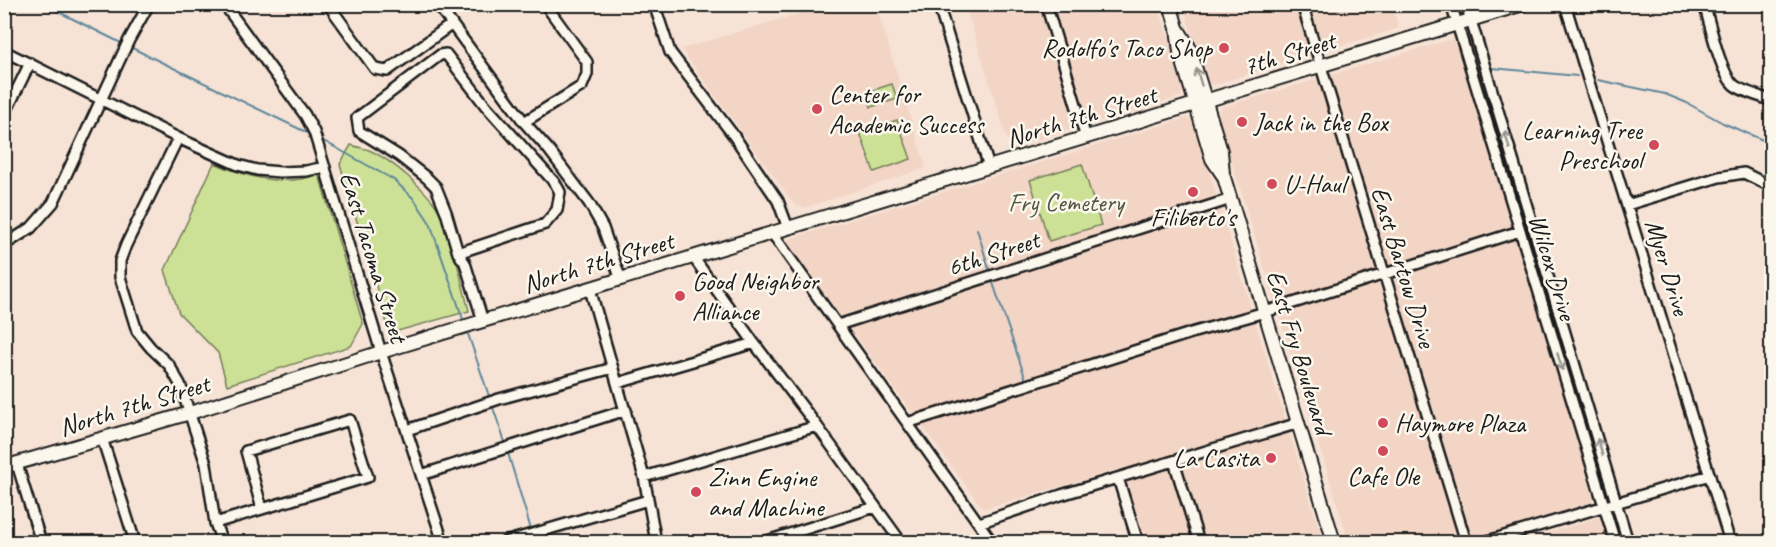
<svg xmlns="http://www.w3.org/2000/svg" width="1776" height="547" font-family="Caveat,sans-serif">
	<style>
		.built { fill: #f3d5c6 }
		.green { fill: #cce196; stroke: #747e59; stroke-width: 1.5 }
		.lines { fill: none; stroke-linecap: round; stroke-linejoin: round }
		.stream { stroke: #5f879a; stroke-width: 2 }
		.minor-casing { stroke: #1c1c1c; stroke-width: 14 }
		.major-casing { stroke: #1c1c1c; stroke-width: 16 }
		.minor { stroke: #fbf7ec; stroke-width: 9 }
		.major { stroke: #fbf7ec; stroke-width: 12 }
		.oneway { stroke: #97948e }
		.poi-dot { fill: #d1495b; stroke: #fbf7ec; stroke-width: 2 }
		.labels { text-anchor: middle; stroke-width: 5; stroke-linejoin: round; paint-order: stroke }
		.poi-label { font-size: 26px; fill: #1c1c1c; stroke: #fbf7ec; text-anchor: start }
		.street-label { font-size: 26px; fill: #1c1c1c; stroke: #fbf7ec }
		.park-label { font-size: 26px; fill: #515741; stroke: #fbf7ec }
	</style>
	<rect width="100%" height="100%" fill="#f6e3d6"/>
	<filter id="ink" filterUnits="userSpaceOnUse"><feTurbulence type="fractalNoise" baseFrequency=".0167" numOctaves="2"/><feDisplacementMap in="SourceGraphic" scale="12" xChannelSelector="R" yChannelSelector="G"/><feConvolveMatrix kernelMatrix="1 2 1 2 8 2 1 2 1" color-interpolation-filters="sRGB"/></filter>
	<g filter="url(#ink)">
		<path class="built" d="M 827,5 L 876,5 L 926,168 L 804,208 L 795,205 L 681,49 Z
			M 965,5 L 1158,5 L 1185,89 L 1180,97 L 1010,148 Z
			M 1183,5 L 1392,5 L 1399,28 L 1213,85 L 1209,83 L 1205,77 Z
			M 1452,39 L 1456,44 L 1594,497 L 1591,503 L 1460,542 L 1349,542 L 1218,117 L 1219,112 L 1222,107 Z
			M 1187,118 L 1194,122 L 1323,542 L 1145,542 L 1123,468 L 983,509 L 785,240 Z
			M 1596,518 L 1599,518 L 1602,520 L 1609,542 L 1519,542 Z"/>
		<path class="green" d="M 892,84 L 897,99 L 871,107 L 867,92 Z
			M 897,120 L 911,159 L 874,172 L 860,133 Z
			M 351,145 C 357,147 363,148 369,150 C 390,159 430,192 440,213 C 454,242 461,280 469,311 L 394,332 L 389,330 L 340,164 Z
			M 214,163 C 247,177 281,187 317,175 L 320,178 L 363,324 L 351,346 L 227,385 L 218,353 L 179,313 L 165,270 Z
			M 1082,164 L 1101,225 L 1049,241 L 1030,180 Z"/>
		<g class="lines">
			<path class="stream" d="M 43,4 L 123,44
				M 128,46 L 312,135
				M 1492,68 L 1577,76
				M 1598,80 L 1665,94 L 1687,103 L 1723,123 L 1772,144
				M 320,139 L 394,180 L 414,199 L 430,223 L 464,322
				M 977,229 L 990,272
				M 991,277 L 1027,383
				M 467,331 L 490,399
				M 492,405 L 506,445
				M 507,450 L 530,526 L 528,531"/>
			<g class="minor-casing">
				<path id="minor" d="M 224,4 L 305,115 L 314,132 L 381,352 L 443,542
					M 328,4 L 375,69 L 387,71 L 452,24
					M 437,4 L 524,122 L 549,150 L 589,203 L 603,228 L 621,280
					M 654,4 L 670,52 L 734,136 L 778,201 L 788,228
					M 938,4 L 989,167
					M 1010,4 L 1010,6 L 1014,4
					M 1046,4 L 1086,138
					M 1302,4 L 1466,542
					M 1451,4 L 1615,542
					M 1466,4 L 1628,542
					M 1565,4 L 1730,542
					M 1704,4 C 1710,23 1720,72 1733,84 C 1738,90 1763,97 1772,101
					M 4,51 L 178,138 L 238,165 L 257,170 L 280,172 L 306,171 L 325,167
					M 4,116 L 30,63
					M 524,122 L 582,86 L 587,74 L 587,62 L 545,4
					M 178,138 L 126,245 L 120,261 L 120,277 L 137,331 L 151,348 L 169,365 L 180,384 L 206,464 L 215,523 L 222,542
					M 1627,205 L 1719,177 L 1744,173 L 1772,187
					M 772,233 L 992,542
					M 4,245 L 31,228 L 53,203 L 129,40 L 149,4
					M 458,253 L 545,224 L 557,210 L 560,192 L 555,183 L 485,105 L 446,54 L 440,55 L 357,118 L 359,131 L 399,156 L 427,178 L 436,187 L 446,212 L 458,253 L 465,263 L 483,321
					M 695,257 L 696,261 L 754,343 L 817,426 L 901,542
					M 590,289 L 644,477 L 656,542
					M 838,325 L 1231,199
					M 618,383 L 754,343
					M 350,420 L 368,477 L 262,509 L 246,451 Z
					M 907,423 L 1191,333 L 1265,312 L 1520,231
					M 407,430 L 499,399 L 613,368
					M 102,438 L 135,542
					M 1174,461 L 1199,542
					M 17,464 L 41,542
					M 421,475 L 626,410
					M 644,477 L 817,426
					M 1118,478 L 1138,542
					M 215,523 L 262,509
					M 979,523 L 1061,495 L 1299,423
					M 505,542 L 648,500
					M 764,542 L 875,507
					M 1484,542 L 1710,475"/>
			</g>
			<g class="major-casing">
				<path id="major" d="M 1170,4 L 1177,28 L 1180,52 L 1212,159 L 1222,174
					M 1177,28 L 1189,47 L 1221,151 L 1223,174 L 1334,542
					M 4,467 L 190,413 L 381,352 L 1523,4"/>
			</g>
			<use href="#minor" class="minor"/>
			<use href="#major" class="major"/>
		</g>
		<defs><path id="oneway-shaft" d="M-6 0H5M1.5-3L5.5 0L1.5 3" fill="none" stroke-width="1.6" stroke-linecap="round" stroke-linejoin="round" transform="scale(1.5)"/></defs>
		<g class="oneway">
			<use href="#oneway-shaft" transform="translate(1199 77) rotate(-107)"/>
			<use href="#oneway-shaft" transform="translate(1507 140) rotate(-106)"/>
			<use href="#oneway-shaft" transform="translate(1560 362) rotate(73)"/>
			<use href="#oneway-shaft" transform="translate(1600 447) rotate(-107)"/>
		</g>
	</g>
	<g class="poi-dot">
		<circle cx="1224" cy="48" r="6"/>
		<circle cx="817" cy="109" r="6"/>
		<circle cx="1242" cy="122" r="6"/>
		<circle cx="1654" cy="145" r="6"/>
		<circle cx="1272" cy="184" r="6"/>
		<circle cx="1193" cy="192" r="6"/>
		<circle cx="680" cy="296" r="6"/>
		<circle cx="1383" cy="423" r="6"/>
		<circle cx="1383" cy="451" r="6"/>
		<circle cx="1271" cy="458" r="6"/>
		<circle cx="696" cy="492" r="6"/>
	</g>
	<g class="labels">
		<g class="poi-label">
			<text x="1212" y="57" text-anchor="end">Rodolfo's Taco Shop</text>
			<text x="829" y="103">Center for<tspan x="829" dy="30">Academic Success</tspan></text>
			<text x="1254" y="131">Jack in the Box</text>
			<text x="1642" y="139" text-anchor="end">Learning Tree<tspan x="1642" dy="30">Preschool</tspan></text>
			<text x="1284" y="193">U-Haul</text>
			<text x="1193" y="226" text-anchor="middle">Filiberto's</text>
			<text x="692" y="290">Good Neighbor<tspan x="692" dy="30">Alliance</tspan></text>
			<text x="1395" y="432">Haymore Plaza</text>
			<text x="1259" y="467" text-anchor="end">La Casita</text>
			<text x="1383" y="485" text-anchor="middle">Cafe Ole</text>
			<text x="708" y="486">Zinn Engine<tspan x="708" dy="30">and Machine</tspan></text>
		</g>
		<g class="street-label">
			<text transform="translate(1289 53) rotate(-17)" y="9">7th Street</text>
			<text transform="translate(1081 116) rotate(-17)" y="9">North 7th Street</text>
			<text transform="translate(993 253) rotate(-18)" y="9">6th Street</text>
			<text transform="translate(374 257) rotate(73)" y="9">East Tacoma Street</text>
			<text transform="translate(598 262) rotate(-17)" y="9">North 7th Street</text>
			<text transform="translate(1404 267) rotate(73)" y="9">East Bartow Drive</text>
			<text transform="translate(1553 267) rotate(73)" y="9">Wilcox Drive</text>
			<text transform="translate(1668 267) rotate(73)" y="9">Myer Drive</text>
			<text transform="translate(1300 352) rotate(73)" y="9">East Fry Boulevard</text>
			<text transform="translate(134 405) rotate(-17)" y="9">North 7th Street</text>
		</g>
		<g class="park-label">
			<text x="1066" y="211">Fry Cemetery</text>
		</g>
	</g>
	<rect width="1776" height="547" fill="none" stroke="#fbf7ec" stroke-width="24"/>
	<rect x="12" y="12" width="1752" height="523" fill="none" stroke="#1c1c1c" stroke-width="2" filter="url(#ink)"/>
</svg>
